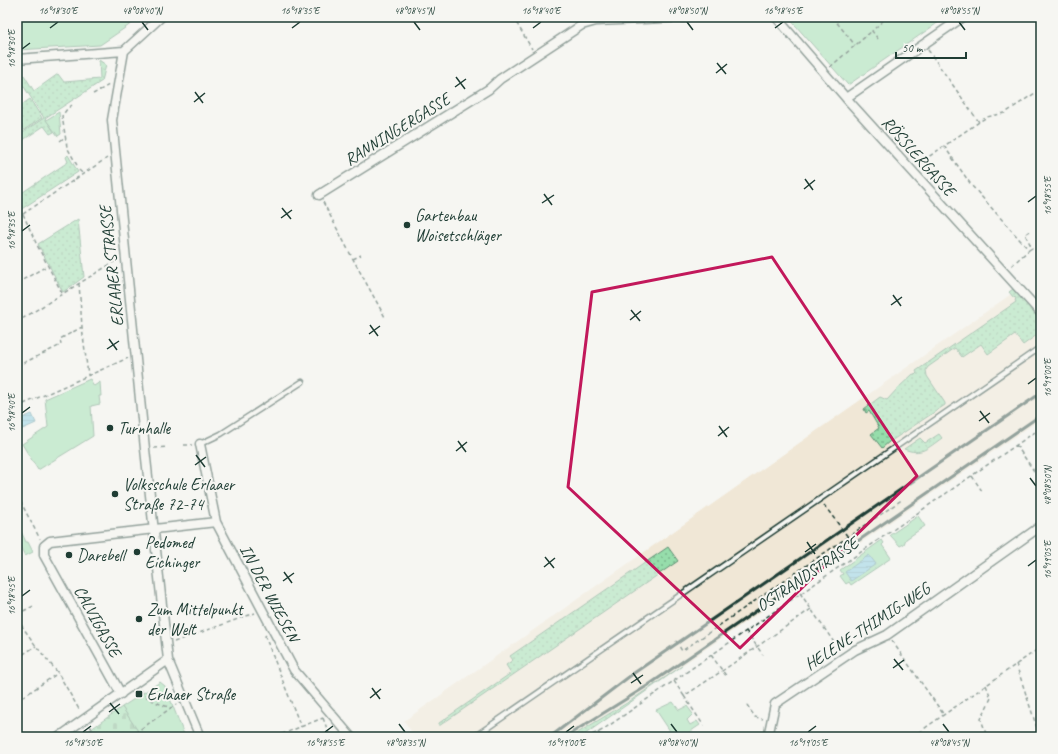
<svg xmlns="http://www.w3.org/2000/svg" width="1058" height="754" font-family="Caveat,sans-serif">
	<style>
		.built { fill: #f0e7d6 }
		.grass { fill: url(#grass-dots); stroke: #5a8d70 }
		.cemetery { fill: url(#cemetery-stones); stroke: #5a8d70 }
		.park { fill: #96ddab; stroke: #5a8d70 }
		.water { fill: url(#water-rules); stroke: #5b939d }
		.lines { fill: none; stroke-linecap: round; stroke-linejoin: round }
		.lane-casing { stroke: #1f3d34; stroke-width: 7 }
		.street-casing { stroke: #1f3d34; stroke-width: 11 }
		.path { stroke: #1f3d34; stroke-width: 1.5; stroke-dasharray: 4 3; stroke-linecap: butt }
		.lane { stroke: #f6f6f2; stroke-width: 4 }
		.street { stroke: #f6f6f2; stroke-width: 8 }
		.rail { stroke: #1f3d34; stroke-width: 3 }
		.marked { fill: none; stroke: #c2185b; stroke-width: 3; stroke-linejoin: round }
		.ticks { fill: none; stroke: #1f3d34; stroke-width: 1.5 }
		.poi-dot { fill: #1f3d34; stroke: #f6f6f2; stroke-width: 1.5 }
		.labels { text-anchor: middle; stroke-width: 4; stroke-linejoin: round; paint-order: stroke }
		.street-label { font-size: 17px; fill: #1f3d34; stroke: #f6f6f2 }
		.poi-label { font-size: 17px; fill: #1f3d34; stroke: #f6f6f2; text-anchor: start }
		.neatline { fill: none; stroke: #1f3d34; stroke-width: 1.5 }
		.ticks-label { font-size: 10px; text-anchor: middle; fill: #1f3d34 }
	</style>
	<defs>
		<pattern id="grass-dots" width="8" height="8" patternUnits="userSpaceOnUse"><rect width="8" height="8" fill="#96ddab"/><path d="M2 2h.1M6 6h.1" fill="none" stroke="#7ab48c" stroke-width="1.8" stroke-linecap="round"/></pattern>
		<pattern id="cemetery-stones" width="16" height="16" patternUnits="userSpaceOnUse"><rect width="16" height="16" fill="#96ddab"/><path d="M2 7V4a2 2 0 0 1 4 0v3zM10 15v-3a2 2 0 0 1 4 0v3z" fill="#7ab48c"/></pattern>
		<pattern id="water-rules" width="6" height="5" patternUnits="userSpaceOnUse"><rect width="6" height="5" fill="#83cde3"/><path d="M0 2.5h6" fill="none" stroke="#6ba8b9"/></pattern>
	</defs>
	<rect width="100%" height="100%" fill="#f6f6f2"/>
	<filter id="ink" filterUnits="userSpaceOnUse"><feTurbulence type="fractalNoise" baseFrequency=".025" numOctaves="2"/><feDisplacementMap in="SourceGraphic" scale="8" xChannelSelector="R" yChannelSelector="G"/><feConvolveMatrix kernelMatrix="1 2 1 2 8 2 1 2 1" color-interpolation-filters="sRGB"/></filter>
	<g filter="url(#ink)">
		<path class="built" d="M 1014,292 L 1041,329 L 1041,332 L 1037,335 L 1041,340 L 1041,419 L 652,686 L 571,737 L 415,737 L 404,721 Z"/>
		<path class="grass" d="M 99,60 L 106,65 L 102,81 L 45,118 L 54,132 L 50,134 L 44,126 L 17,144 L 17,136 L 44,118 L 17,76 L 24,75 L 34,91 L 58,74 L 64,82 L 100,79 Z
			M 30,99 L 42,118 L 24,130 L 17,118 L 17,108 Z
			M 68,155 L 78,172 L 17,212 L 17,196 L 68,162 L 66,157 Z
			M 78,219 L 84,277 L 63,292 L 38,244 Z
			M 1013,289 L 1041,320 L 1041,332 L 1023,345 L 1015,335 L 988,354 L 981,344 L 962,357 L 955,348 L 928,367 L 926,370 L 927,376 L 945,403 L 945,405 L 891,441 L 890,441 L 882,448 L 871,434 L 879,428 L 869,411 L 866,413 L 864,409 L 880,397 L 887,400 L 898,388 L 913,374 L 915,375 L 917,373 L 916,371 L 1016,302 L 1015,300 L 1016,299 L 1015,297 L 1014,298 L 1009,292 Z
			M 939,434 L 942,438 C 928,448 921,456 904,449 L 920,438 L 925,443 Z
			M 668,547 L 678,561 L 439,726 L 439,723 L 511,673 L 506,665 L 513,660 L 510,656 Z
			M 682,666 L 581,737 L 571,737 L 630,701 Z"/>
		<path class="cemetery" d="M 122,707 L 142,737 L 80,737 Z"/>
		<path class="park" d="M 17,17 L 141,17 L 100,45 L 17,50 Z
			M 788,17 L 946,17 L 848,85 Z
			M 59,112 L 61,134 L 58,136 L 46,120 Z
			M 90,379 L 94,386 L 100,382 L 101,396 L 99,396 L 100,404 L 91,406 L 93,436 L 38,470 L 22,444 L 48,427 L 45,399 Z
			M 918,516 L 925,526 L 906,539 L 904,544 L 900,546 L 890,535 Z
			M 17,523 L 26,542 L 28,542 L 33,552 L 25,556 L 17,540 Z
			M 882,540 L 884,543 L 882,545 L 891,558 L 851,585 L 849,582 L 846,584 L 840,576 L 843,574 L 840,570 Z
			M 160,682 L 165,686 L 185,737 L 142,737 L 122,707 Z
			M 673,702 L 679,710 L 687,706 L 693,714 L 687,720 L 690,725 L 697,721 L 700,725 L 682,737 L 674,737 L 656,710 Z"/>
		<path class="water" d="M 32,414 L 36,423 L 18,431 L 17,420 Z
			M 869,555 L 876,564 L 851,581 L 845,572 Z"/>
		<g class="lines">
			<g class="lane-casing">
				<path id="lane" d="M 200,444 L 221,434 L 302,382
					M 474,737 L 1041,347"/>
			</g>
			<g class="street-casing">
				<path id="street" d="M 161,17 L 124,51 L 112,120 L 145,449 L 168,660 L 200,737
					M 776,17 L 846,98 L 1041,313
					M 17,59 L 124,51
					M 846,98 L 963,17
					M 319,195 L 489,89 L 500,79 L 582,25 L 596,21 L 687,17
					M 200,444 L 216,522 L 294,670 L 351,737
					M 121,694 L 44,555 L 44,546 L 50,541 L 216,522
					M 59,737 L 168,660
					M 768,737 L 775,704 L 855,650 L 887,635 L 1041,526"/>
			</g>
			<path class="path" d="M 513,17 L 532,49
				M 833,17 L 838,24 L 855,45
				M 820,20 L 825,17
				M 878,39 L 872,31 L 887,17
				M 928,50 L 979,122
				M 830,67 L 872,31
				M 93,94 L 109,85
				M 72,105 L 67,109 L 62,116 L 67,147 L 78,167
				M 60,141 L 65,137
				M 944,146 L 972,186 L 1029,250 L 1010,267
				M 918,164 L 979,122 L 987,117 L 1005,113 L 1035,93 L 1041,93
				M 79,170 L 83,174
				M 323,202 L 353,259 L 386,319
				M 23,214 L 36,243 L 62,293
				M 17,218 L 107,158
				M 1029,250 L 1032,248 L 1025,234 L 1032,230
				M 353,259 L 361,255
				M 17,283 L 47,266
				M 79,283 L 82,327 L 88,375
				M 17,322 L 117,260
				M 17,366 L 61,345 L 60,339 L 82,327
				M 17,407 L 128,358
				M 184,445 L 192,445
				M 1016,445 L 1041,481
				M 154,448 L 168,447
				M 972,476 L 982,491
				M 17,495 L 40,539
				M 824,505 L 848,537
				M 800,593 L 840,651
				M 17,614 L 36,605
				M 17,619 L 36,646 L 58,673 L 80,711
				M 746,631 L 763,655
				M 266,635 L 265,636 L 301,727
				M 676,641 L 682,651 L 903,499
				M 892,641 L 944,715
				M 174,642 L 255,613
				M 711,655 L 727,677
				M 17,658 L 36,646
				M 1016,664 L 1040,737
				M 674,681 L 684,696 L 722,671 L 811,609
				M 986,685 L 991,698 L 981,719 L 987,737
				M 140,690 C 147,700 160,704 171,708
				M 684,696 L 704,726
				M 17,701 L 58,673
				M 747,705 L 755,717 L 763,719
				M 323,718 L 330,737
				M 90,726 L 98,737
				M 598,732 L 601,737
				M 88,737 L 95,732
				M 129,737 L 177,704
				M 275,737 L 323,718
				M 586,737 L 601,731 L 1041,428
				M 912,737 L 915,735
				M 916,737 L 915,735 L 1041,647"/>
			<use href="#lane" class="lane"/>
			<use href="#street" class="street"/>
			<path class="rail" d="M 550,737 L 634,673 L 1041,393
				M 565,737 L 647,686 L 1041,415"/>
		</g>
	</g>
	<path d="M0 0H1058V754H0ZM 772,257 L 917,476 L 740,648 L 568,487 L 592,292 Z" fill="#f6f6f2" fill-opacity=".55" fill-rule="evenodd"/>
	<path class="marked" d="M 772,257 L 917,476 L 740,648 L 568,487 L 592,292 Z"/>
	<path class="ticks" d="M 142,22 L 148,30M 414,22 L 420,30M 687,22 L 693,30M 959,22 L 965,30M 50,28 L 58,22M 292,28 L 300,22M 533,28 L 541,22M 775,28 L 783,22M 22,49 L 30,43M 717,63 L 726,74M 716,73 L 727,64M 456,77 L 465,89M 455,87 L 466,79M 195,92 L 203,103M 194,102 L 205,93M 805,179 L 813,190M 804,189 L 815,180M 544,194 L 552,205M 1028,202 L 1036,196M 542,203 L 554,195M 282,208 L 291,219M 281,218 L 292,210M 22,231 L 30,225M 893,295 L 901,306M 891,305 L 902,297M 631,310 L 640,321M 630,320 L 641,311M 370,325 L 378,336M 369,334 L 380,326M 109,339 L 117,350M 107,349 L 119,341M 1028,384 L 1036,378M 980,411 L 989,423M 22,413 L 30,407M 979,421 L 990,413M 719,426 L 727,437M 718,436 L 729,427M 458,441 L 466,452M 456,451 L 467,442M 196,455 L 205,467M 195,465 L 206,457M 1030,478 L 1036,486M 807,542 L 815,554M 805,552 L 816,544M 545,557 L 554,568M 1028,566 L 1036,560M 544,567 L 555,558M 284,572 L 292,583M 283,581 L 294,573M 22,596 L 30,590M 894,659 L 903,670M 893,668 L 904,660M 633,673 L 641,684M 631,683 L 643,675M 372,688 L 380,699M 370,698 L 381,689M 110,703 L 119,714M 109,712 L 120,704M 399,724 L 405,732M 671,724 L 677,732M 943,724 L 949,732M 83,732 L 91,726M 325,732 L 333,726M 566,732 L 574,726M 808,732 L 816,726"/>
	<g class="poi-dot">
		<circle cx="407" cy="225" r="4"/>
		<circle cx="110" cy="428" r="4"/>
		<circle cx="115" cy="494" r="4"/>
		<circle cx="137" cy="552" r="4"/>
		<circle cx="69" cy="555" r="4"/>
		<circle cx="139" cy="619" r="4"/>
		<rect x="135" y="690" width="8" height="8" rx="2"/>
	</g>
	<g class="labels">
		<g class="street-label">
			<text transform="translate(397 129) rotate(-32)" y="6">RANNINGERGASSE</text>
			<text transform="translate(919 156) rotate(48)" y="6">RÖSSLERGASSE</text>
			<text transform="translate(111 266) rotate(-96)" y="6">ERLAAER STRASSE</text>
			<text transform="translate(807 574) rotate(-34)" y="6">OSTRANDSTRASSE</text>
			<text transform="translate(270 593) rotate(62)" y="6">IN DER WIESEN</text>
			<text transform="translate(98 621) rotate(61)" y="6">CALVIGASSE</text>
			<text transform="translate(867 626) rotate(-33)" y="6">HELENE-THIMIG-WEG</text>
		</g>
		<g class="poi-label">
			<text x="415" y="221">Gartenbau<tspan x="415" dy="20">Woisetschläger</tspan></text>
			<text x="118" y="434">Turnhalle</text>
			<text x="123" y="490">Volksschule Erlaaer<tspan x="123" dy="20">Straße 72-74</tspan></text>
			<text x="145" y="548">Pedomed<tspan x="145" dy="20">Eichinger</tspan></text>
			<text x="77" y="561">Darebell</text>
			<text x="147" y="615">Zum Mittelpunkt<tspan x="147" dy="20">der Welt</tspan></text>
			<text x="147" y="700">Erlaaer Straße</text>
		</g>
	</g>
	<rect width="1058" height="754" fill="none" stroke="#f6f6f2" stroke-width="44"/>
	<path d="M896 52v6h70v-6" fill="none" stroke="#1f3d34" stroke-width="2"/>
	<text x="902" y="52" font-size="12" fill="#1f3d34" stroke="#f6f6f2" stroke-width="3" paint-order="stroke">50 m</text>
	<rect x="22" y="22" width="1014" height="710" class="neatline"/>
	<g class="ticks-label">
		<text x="58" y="14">16°18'30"E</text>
		<text x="142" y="14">48°08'40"N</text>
		<text x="300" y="14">16°18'35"E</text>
		<text x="414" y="14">48°08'45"N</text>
		<text x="541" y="14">16°18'40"E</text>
		<text x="687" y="14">48°08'50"N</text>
		<text x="783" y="14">16°18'45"E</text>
		<text x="959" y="14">48°08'55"N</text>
		<text transform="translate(11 49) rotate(-90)" y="4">16°18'30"E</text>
		<text transform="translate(1047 196) rotate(-90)" y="4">16°18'55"E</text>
		<text transform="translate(11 231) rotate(-90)" y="4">16°18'35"E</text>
		<text transform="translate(1047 378) rotate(-90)" y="4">16°19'00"E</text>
		<text transform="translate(11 413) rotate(-90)" y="4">16°18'40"E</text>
		<text transform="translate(1047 486) rotate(-90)" y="4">48°08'50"N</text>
		<text transform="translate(1047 560) rotate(-90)" y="4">16°19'05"E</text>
		<text transform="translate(11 596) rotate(-90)" y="4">16°18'45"E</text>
		<text x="83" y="746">16°18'50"E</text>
		<text x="325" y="746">16°18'55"E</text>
		<text x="405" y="746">48°08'35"N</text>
		<text x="566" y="746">16°19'00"E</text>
		<text x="677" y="746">48°08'40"N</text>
		<text x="808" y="746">16°19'05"E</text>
		<text x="949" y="746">48°08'45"N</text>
	</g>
</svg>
